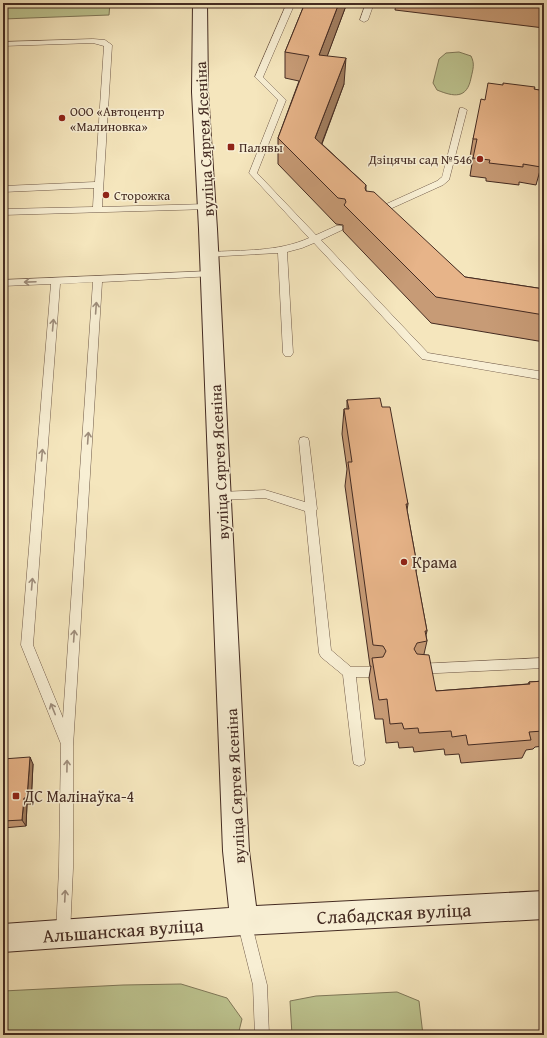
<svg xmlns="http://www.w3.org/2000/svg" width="547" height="1038" font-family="'Gentium Book Plus',serif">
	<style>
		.green { fill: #bdc490; stroke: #807859 }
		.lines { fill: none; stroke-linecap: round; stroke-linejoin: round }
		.lane-casing { stroke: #705a49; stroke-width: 1 }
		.secondary-casing { stroke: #442b22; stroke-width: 2 }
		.lane { fill: #f8efd4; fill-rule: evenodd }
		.secondary { fill: #f8efd4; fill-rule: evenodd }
		.wall { fill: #c79b76; stroke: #442b22 }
		.shaded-wall { fill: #a27e60; stroke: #442b22 }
		.building { fill: #e7b489; stroke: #442b22 }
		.oneway { stroke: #9e8d7b }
		.poi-dot { fill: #8f2418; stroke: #f8efd4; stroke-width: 1.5 }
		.labels { text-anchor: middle; stroke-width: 3; stroke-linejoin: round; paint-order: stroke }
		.far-poi-label { font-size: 13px; fill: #442b22; stroke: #f8efd4; text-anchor: start }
		.street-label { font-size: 16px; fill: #442b22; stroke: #f8efd4 }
		.poi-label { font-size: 16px; fill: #442b22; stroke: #f8efd4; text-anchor: start }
		.near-street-label { font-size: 19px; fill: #442b22; stroke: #f8efd4 }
	</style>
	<rect width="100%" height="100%" fill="#f5e6bd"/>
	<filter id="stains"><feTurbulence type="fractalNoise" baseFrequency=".005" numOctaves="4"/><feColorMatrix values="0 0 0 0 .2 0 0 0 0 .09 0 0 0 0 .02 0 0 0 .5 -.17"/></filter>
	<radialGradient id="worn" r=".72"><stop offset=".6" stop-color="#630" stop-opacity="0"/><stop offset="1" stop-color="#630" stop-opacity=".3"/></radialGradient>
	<path class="green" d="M 3,3 L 110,3 L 109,15 L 3,19 Z
		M 459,52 L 471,56 C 475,64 473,69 471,78 C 467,99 454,97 437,90 L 433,83 L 439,59 L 446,53 Z
		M 181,984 L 227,998 L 242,1019 L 238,1035 L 3,1035 L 3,991 L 123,985 Z
		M 397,992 L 419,1001 L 423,1035 L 292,1035 L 290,1001 L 316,996 Z"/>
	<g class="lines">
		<g class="lane-casing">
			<path id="lane" d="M 287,3 L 295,3 L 263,77 L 286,100 L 257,173 L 316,235 L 336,226 L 342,226 L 343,228 L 342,230 L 321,240 L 428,353 L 544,372 L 544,380 L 422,359 L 314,243 L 302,248 L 287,252 L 293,353 L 291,356 L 285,356 L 283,353 L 278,253 L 206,257 L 204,255 L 206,253 L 209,252 C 242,250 278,252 309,238 L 249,173 L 278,100 L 255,77 Z
				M 366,3 L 374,3 L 368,20 L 364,22 L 360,20 Z
				M 93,39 L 105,40 L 112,45 L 102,207 L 207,204 L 210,205 L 211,207 L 210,209 L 3,215 L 3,209 L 93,207 L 94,188 L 3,192 L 3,186 L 95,182 L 104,46 L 93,43 L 3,46 L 3,42 Z
				M 460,108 L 463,108 L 467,110 L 449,180 L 443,185 L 379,214 L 373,214 L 372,212 L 373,210 L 437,181 L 442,177 Z
				M 210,271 L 213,272 L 215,274 L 213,276 L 102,282 L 73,746 L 73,868 L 70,934 L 68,939 L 63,941 L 58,939 L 56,934 L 59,868 L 61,744 L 21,645 L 51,284 L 3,286 L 3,280 ZM 93,282 L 63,718 L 33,645 L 60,284 Z
				M 304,437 L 308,438 L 309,441 L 317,509 L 316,511 L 331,650 L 351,667 L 375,667 L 379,668 L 381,672 L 379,676 L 375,677 L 356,677 L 365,760 L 364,764 L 359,766 L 354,764 L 353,760 L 343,675 L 321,657 L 319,653 L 305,511 L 265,498 L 220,500 L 216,499 L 215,496 L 216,493 L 220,492 L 265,490 L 305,502 L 299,441 L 300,438 Z
				M 544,658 L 544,668 L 417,674 L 413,673 L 411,669 L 413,665 L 417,664 Z
				M 244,914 L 249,916 L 251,921 L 267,985 L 269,1035 L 255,1035 L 253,985 L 237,921 L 239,916 Z"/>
		</g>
		<g class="secondary-casing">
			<path id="secondary" d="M 193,3 L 207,3 L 208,92 L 217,229 L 249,851 L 256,906 L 544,891 L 544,919 L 244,935 L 3,952 L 3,924 L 229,908 L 223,851 L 199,229 L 192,92 Z"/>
		</g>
		<use href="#lane" class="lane"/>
		<use href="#secondary" class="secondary"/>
	</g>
	<path class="wall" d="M 305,3 L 347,3 L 327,56 L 344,84 L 322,144 L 366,185 L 366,191 L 465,277 L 544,289 L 544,342 L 431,323 L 343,231 L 343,225 L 336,224 L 278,164 L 278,138 L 299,81 L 285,78 L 285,52 Z
		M 396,3 L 544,3 L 544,28 L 395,10 Z
		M 534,89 L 544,91 L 544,168 L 541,167 L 536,185 L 519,182 L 519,185 L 486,181 L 486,178 L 470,176 L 473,157 L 470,157 L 473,139 L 485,100 Z
		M 347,400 L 382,407 L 408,504 L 407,510 L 417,565 L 416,572 L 427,631 L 426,635 L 427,641 L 424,654 L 436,691 L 528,684 L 529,682 L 544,681 L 544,746 L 535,747 L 533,749 L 526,750 L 522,758 L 461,763 L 459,754 L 445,755 L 444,749 L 414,752 L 413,747 L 399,748 L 398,742 L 386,743 L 383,719 L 375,719 L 369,678 L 371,666 L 370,666 L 345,486 L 347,469 L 342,434 L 344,409 L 347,409 Z
		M 3,759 L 33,764 L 31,804 L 27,804 L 26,826 L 3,828 Z"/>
	<path class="shaded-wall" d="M 339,3 L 347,3 L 318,81 L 319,55 Z
		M 346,58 L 344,84 L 314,164 L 315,138 Z
		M 30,757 L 33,764 L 31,804 L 27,798 Z
		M 24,798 L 27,804 L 26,826 L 22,820 Z"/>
	<path class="building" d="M 305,3 L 339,3 L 319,55 L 346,58 L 315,138 L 366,185 L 365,188 L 366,191 L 374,192 L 465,277 L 544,289 L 544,315 L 436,297 L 344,205 L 346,202 L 345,199 L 338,198 L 278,138 L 309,56 L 285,52 Z
		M 488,83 L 503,85 L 503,83 L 535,87 L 534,89 L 544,91 L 544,149 L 543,149 L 541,167 L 523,164 L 523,167 L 489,163 L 490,160 L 473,158 L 477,139 L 473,139 L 481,99 L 485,100 Z
		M 380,398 L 382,407 L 390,407 L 408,504 L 406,504 L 417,565 L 415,566 L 427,631 L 425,631 L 427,641 L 417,643 L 414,649 L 417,654 L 429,655 L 436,691 L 530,684 L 529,682 L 544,681 L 544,728 L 543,728 L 543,731 L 529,732 L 531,740 L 468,745 L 466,735 L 452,737 L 451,731 L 419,733 L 418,728 L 404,729 L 402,723 L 390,724 L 387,699 L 379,700 L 372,658 L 383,657 L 386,651 L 383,646 L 373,645 L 348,462 L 352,462 L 344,409 L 349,409 L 347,400 Z
		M 30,757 L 27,798 L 24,798 L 22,820 L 3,821 L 3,759 Z"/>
	<defs><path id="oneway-shaft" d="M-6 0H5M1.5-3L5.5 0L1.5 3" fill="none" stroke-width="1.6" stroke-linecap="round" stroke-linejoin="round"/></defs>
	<g class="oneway">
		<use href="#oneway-shaft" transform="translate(30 282) rotate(178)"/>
		<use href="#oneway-shaft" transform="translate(96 308) rotate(-86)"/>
		<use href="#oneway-shaft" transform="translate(53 325) rotate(-85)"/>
		<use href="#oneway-shaft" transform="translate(88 438) rotate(-86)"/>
		<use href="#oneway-shaft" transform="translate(42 455) rotate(-85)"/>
		<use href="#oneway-shaft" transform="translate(32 584) rotate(-85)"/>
		<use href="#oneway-shaft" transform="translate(74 636) rotate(-86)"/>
		<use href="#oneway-shaft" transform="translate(53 709) rotate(-112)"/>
		<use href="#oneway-shaft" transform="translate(67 766) rotate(-89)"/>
		<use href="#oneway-shaft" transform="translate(65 896) rotate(-87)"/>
	</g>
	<g class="poi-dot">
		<circle cx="62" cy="118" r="4"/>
		<rect x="227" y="143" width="8" height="8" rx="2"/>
		<circle cx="480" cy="159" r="4"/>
		<circle cx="106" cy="195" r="4"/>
		<circle cx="404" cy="562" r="4"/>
		<rect x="12" y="792" width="8" height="8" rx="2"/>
	</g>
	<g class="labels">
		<g class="far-poi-label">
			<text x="70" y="116">ООО «Автоцентр<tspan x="70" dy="15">«Малиновка»</tspan></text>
			<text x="239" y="152">Палявы</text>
			<text x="472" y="164" text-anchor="end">Дзіцячы сад №546</text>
			<text x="114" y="200">Сторожка</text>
		</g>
		<g class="street-label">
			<text transform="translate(204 139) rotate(-93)" y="6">вуліца Сяргея Ясеніна</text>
			<text transform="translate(219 462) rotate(-93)" y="6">вуліца Сяргея Ясеніна</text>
			<text transform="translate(235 786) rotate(-93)" y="6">вуліца Сяргея Ясеніна</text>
		</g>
		<g class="poi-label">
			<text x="412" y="568">Крама</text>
			<text x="24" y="802">ДС Малінаўка-4</text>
		</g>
		<g class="near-street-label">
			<text transform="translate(394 913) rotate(-3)" y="7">Слабадская вуліца</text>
			<text transform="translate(123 930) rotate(-4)" y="7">Альшанская вуліца</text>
		</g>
	</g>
	<rect width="547" height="1038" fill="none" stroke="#f5e6bd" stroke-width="16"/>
	<rect x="4" y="4" width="539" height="1030" fill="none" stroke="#442b22" stroke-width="2"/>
	<rect x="8" y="8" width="531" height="1022" fill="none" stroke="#442b22"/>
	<rect width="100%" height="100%" filter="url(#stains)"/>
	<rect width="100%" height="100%" fill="url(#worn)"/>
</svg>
